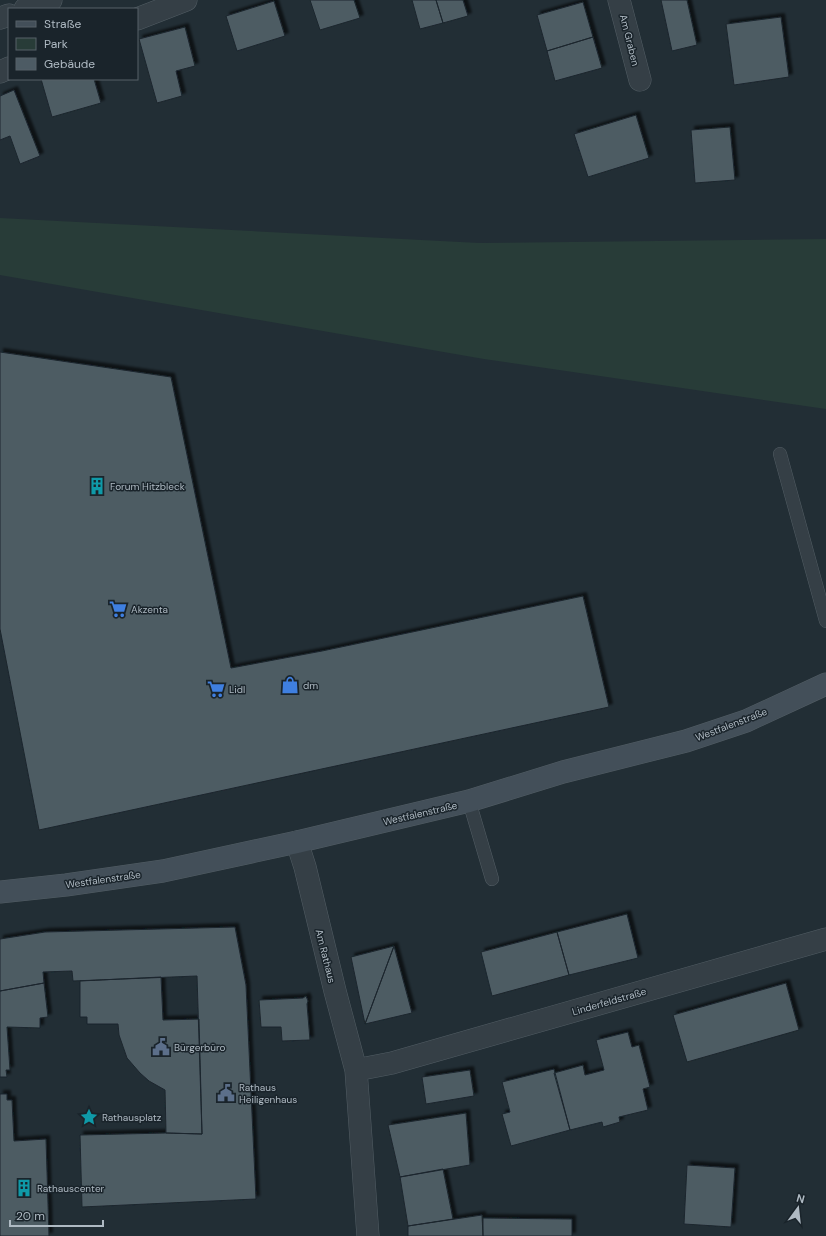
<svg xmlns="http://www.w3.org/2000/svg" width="826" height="1236" font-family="'DM Sans',sans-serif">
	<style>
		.green { fill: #283c38 }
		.building { fill: #4d5b64; stroke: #1c262d; filter: url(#shadow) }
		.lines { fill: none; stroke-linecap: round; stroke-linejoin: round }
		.lane-casing { stroke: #525d64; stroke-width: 14 }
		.street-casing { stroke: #525d64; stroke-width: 23 }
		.secondary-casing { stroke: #525d64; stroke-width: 23 }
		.lane { stroke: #353f46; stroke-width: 13 }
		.street { stroke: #353f46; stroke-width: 22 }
		.secondary { stroke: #434f59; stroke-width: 22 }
		.labels { text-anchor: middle; stroke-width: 3; stroke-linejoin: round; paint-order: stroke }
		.street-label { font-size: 10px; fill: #afbac3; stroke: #1a242b }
		.poi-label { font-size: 10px; fill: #afbac3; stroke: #1a242b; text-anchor: start }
	</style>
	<defs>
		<filter id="shadow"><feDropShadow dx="3.5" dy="-3.5" stdDeviation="1" flood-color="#0009"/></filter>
	</defs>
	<rect width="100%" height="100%" fill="#222e35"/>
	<path class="green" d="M 0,218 L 479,243 L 826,239 L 826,409 L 484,359 L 0,275 Z"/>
	<path class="building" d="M 310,0 L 354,0 L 360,18 L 320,30 Z
		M 412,0 L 436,0 L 443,23 L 420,29 Z
		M 436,0 L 463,0 L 468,16 L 443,23 Z
		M 661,0 L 687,0 L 697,45 L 672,51 Z
		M 274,1 L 285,36 L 237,51 L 226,16 Z
		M 583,2 L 593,37 L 547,51 L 537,15 Z
		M 781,17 L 789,77 L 734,85 L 726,24 Z
		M 185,27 L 195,66 L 176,71 L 182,96 L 157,103 L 139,39 Z
		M 593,37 L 602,68 L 555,81 L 547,51 Z
		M 41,79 L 94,79 L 101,103 L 52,117 Z
		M 14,90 L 40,156 L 20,164 L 10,136 L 0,140 L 0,96 Z
		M 636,115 L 649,158 L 588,177 L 574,134 Z
		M 730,127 L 735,180 L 695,183 L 691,130 Z
		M 0,352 L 171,377 L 231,668 L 322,651 L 583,596 L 609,707 L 39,830 L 0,629 Z
		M 627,914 L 638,958 L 569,975 L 557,932 Z
		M 235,927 L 246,985 L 256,1199 L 82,1207 L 80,1135 L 166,1133 L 202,1134 L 197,976 L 73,981 L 72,971 L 43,972 L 44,983 L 0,991 L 0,939 L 45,932 Z
		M 557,932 L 569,975 L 492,996 L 481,952 Z
		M 394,946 L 412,1013 L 365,1024 Z
		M 394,946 L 365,1024 L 351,957 Z
		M 161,977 L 163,1020 L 199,1019 L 202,1134 L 166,1133 L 165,1090 L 149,1081 L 140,1073 L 127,1058 L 119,1035 L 118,1024 L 87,1024 L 87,1017 L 80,1017 L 80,981 Z
		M 44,983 L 48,1017 L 40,1018 L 40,1028 L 7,1027 L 10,1070 L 6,1070 L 7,1077 L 0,1077 L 0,991 Z
		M 786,983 L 799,1030 L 687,1062 L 673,1015 Z
		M 306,996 L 308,1001 L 307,1004 L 310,1040 L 282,1041 L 281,1027 L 261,1027 L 259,1000 L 303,998 Z
		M 628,1032 L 632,1047 L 639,1045 L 650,1087 L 643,1089 L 648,1110 L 619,1117 L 620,1122 L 603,1127 L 602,1122 L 570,1130 L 554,1073 L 583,1065 L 585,1075 L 604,1070 L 596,1040 Z
		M 554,1069 L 570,1130 L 511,1146 L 502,1114 L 510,1112 L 502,1082 Z
		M 470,1070 L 474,1096 L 426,1104 L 422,1077 Z
		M 0,1094 L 7,1094 L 7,1100 L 12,1100 L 14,1141 L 46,1139 L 49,1236 L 0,1236 Z
		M 466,1113 L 470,1165 L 400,1177 L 388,1125 Z
		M 687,1165 L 735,1168 L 731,1227 L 684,1224 Z
		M 443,1169 L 453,1219 L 408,1226 L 400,1177 Z
		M 482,1215 L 483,1236 L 408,1236 L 408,1226 Z
		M 483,1218 L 572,1219 L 572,1236 L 483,1236 Z"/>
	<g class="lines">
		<g class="lane-casing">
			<path id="lane" d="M 780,454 L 826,621
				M 469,801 L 492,879"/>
		</g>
		<g class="street-casing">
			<path id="street" d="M 619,0 L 640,80
				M 25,9 L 51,0
				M 0,18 L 9,15
				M 137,19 L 186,0
				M 0,72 L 9,68
				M 297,842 L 305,867 L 335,991 L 356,1070 L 368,1236
				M 356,1070 L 392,1063 L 826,939"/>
		</g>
		<g class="secondary-casing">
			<path id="secondary" d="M 0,892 L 66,885 L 163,871 L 297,842 L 469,801 L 563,772 L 686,741 L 746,721 L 826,684"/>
		</g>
		<use href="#lane" class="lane"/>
		<use href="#street" class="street"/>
		<use href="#secondary" class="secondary"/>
	</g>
	<defs>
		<g id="building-bare" transform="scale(1.38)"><path d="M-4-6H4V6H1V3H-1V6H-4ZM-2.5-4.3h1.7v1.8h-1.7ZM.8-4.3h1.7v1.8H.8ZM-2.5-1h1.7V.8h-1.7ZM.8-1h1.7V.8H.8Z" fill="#0f9aa8" stroke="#1a242b" stroke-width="2.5" paint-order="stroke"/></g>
		<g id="supermarket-bare" transform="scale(1.38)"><path d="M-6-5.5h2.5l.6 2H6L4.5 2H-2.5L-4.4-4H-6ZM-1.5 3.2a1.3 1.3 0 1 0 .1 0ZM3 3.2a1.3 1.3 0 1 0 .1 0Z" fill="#3f7fe0" stroke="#1a242b" stroke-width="2.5" paint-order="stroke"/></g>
		<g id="shop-bare" transform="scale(1.38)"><path d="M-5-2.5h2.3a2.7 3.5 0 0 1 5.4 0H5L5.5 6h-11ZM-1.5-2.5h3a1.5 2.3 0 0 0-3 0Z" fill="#3f7fe0" stroke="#1a242b" stroke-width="2.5" paint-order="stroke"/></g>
		<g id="civic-bare" transform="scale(1.38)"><path d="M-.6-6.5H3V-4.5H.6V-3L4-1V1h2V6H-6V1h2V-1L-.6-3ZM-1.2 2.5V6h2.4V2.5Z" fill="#5c6f8a" stroke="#1a242b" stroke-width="2.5" paint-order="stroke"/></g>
		<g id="sight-bare" transform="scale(1.38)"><path d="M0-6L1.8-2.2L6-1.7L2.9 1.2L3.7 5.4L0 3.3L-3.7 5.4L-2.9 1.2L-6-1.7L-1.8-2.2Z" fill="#0f9aa8" stroke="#1a242b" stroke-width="2.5" paint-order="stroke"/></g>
	</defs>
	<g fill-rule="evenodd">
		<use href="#building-bare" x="97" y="486"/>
		<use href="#supermarket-bare" x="118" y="609"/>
		<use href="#shop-bare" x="290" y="685"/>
		<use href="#supermarket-bare" x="216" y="689"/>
		<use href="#civic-bare" x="161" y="1047"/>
		<use href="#civic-bare" x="226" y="1093"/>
		<use href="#sight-bare" x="89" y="1117"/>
		<use href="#building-bare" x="24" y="1188"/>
	</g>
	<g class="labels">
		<g class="street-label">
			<text transform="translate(630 40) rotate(76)" y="4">Am Graben</text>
			<text transform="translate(731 724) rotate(-21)" y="4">Westfalenstraße</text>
			<text transform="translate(420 813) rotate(-13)" y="4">Westfalenstraße</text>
			<text transform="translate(103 879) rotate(-8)" y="4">Westfalenstraße</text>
			<text transform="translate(326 956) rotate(76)" y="4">Am Rathaus</text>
			<text transform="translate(609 1001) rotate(-16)" y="4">Linderfeldstraße</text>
		</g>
		<g class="poi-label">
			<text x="110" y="490">Forum Hitzbleck</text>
			<text x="131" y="613">Akzenta</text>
			<text x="303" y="689">dm</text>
			<text x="229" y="693">Lidl</text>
			<text x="174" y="1051">Bürgerbüro</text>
			<text x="239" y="1091">Rathaus<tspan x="239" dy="12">Heiligenhaus</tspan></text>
			<text x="102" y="1121">Rathausplatz</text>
			<text x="37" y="1192">Rathauscenter</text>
		</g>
	</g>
	<rect x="8" y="8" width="130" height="72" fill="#1a242b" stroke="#566068"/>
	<rect x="16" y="21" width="20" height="6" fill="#434f59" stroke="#566068"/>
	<text x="44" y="28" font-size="12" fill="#afbac3">Straße</text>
	<rect x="16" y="38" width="20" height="12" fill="#283c38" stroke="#566068"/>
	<text x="44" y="48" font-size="12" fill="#afbac3">Park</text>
	<rect x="16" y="58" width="20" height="12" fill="#4d5b64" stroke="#566068"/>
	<text x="44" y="68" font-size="12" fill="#afbac3">Gebäude</text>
	<g transform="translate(798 1208) rotate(15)" stroke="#1a242b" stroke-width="3" paint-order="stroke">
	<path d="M0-3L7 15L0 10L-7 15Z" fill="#afbac3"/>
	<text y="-6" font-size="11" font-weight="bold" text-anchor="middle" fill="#afbac3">N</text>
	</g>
	<path d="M10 1220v6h93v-6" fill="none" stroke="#afbac3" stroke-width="2"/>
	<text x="16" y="1220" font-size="12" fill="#afbac3" stroke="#1a242b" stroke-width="3" paint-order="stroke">20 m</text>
</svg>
